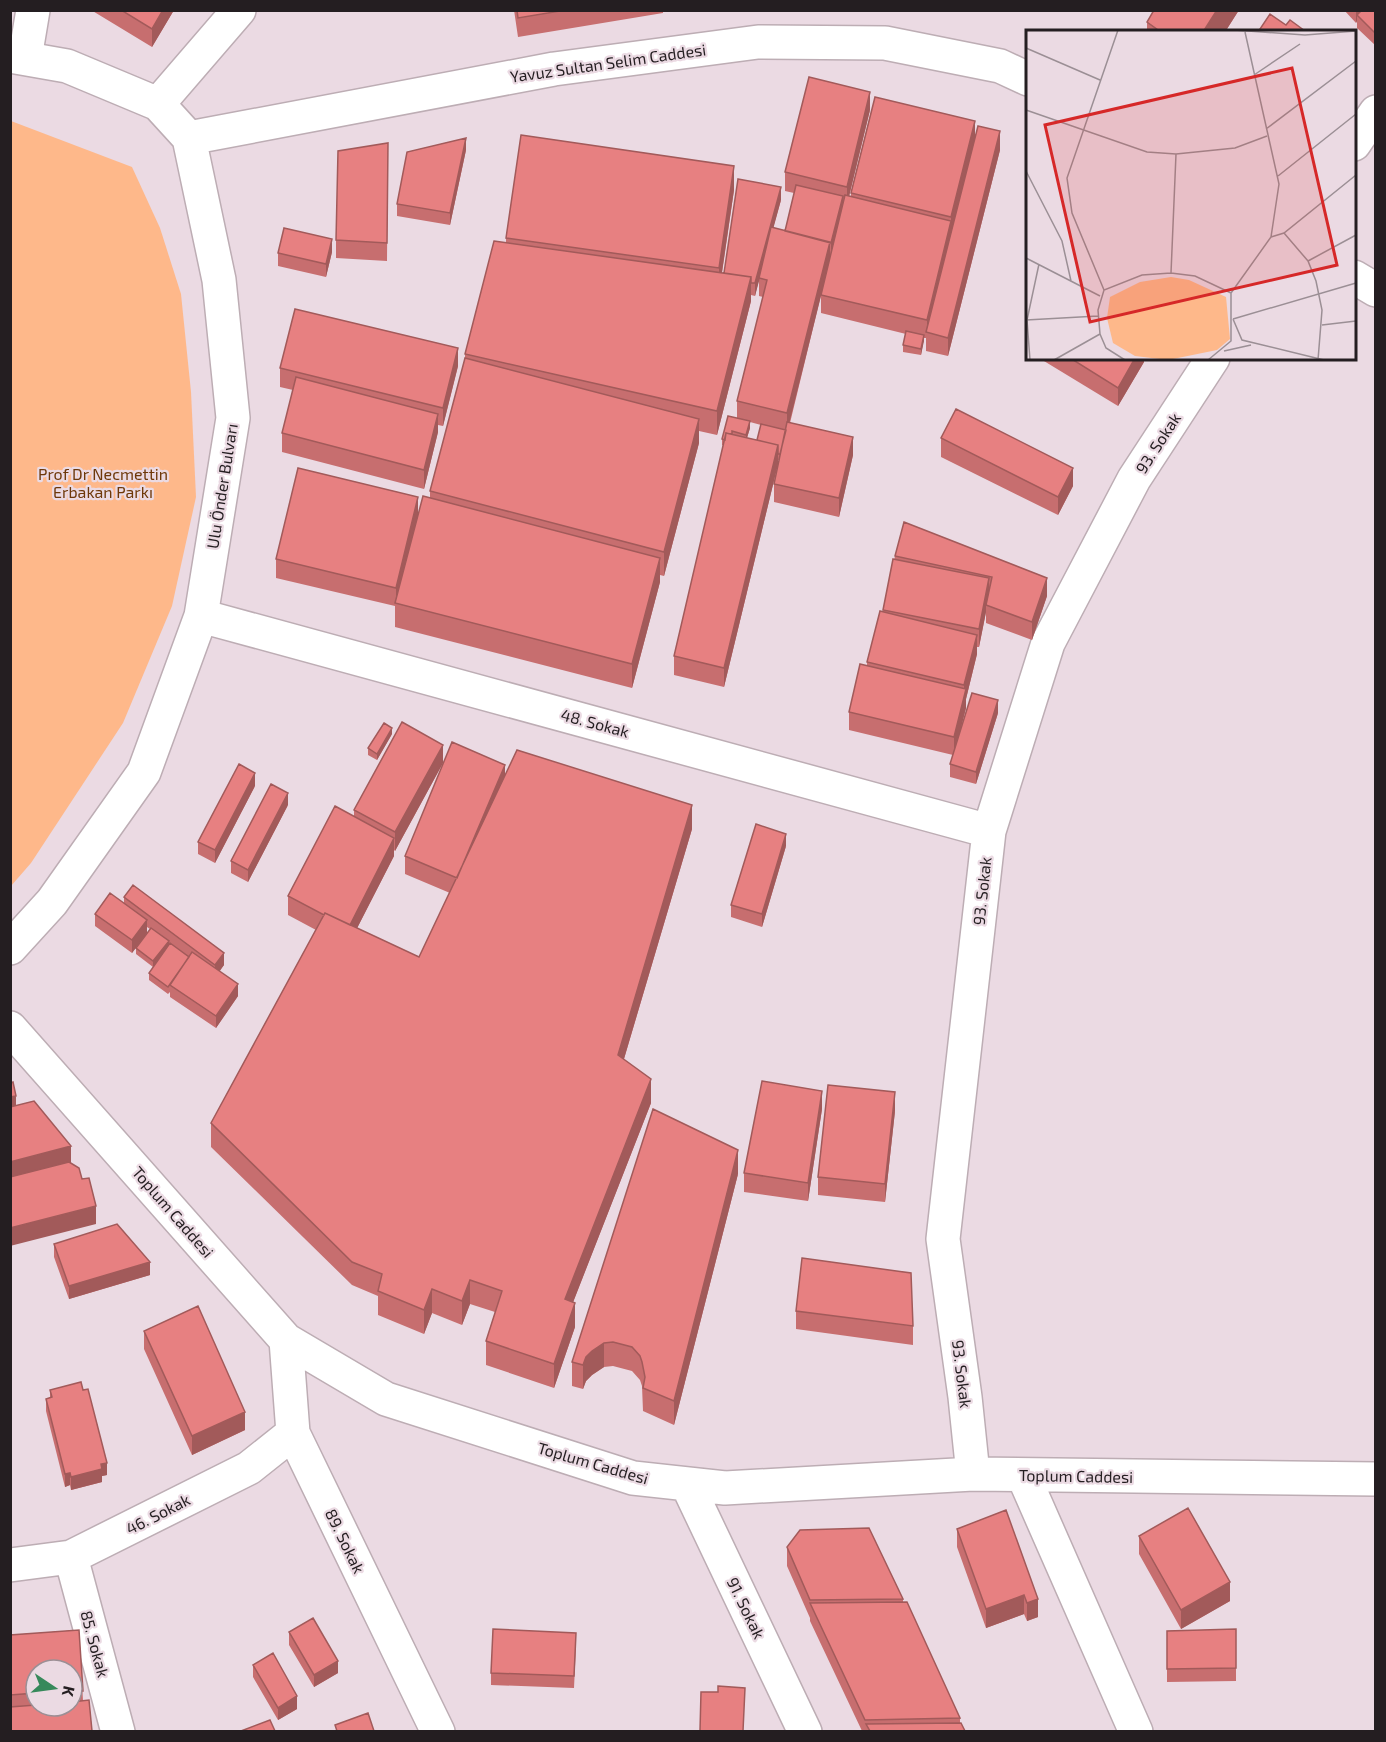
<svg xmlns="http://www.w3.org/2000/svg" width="1386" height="1742" font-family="'Exo 2',sans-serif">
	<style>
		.green { fill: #feb88a }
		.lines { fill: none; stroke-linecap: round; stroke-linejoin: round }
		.minor-casing { stroke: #bdadb4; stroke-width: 36 }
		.minor { stroke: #fff; stroke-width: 33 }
		.wall { fill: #c76e6f; fill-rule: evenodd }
		.shaded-wall { fill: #a25a5a }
		.building { fill: #e78081; stroke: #a25a5a; stroke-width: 1.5 }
		.labels { text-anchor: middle; stroke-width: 4.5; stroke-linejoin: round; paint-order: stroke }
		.street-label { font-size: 16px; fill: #241e21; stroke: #ebdae3 }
		.park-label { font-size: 16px; fill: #6e3809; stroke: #ebdae3 }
		.inset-road { fill: none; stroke: #9b8f95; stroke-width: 1.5 }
		.view { fill: #d62828; fill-opacity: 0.15; stroke: #d62828; stroke-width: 3 }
		.inset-edge { fill: none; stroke: #241e21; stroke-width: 3 }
	</style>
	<rect width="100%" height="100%" fill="#ebdae3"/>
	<path class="green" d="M 11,121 L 132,167 L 160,228 L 181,294 L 191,392 L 196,497 L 172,606 L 123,723 L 31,863 L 11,886 Z"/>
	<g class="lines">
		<g class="minor-casing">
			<path id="minor" d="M 10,56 L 67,66 L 158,104 L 189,138 L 219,280 L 233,418 L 201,616 L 144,772 L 52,902 L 10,948
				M 25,58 L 33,10
				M 158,104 L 239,10
				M 189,138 L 554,69 L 758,42 L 885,43 L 1000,66 L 1028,79
				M 1354,144 L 1376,112
				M 1354,277 L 1376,290
				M 201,616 L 989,831
				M 10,1028 L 286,1340 L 386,1399 L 633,1478 L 725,1488 L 973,1474 L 1376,1479
				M 286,1340 L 293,1433 L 438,1732
				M 973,1474 L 965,1397 L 943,1239 L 989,831 L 1048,643 L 1134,479 L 1213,358
				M 1023,1475 L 1136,1732
				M 687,1484 L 805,1732
				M 71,1557 L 118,1732
				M 10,1565 L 71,1557 L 249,1468 L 293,1433"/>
		</g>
		<use href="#minor" class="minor"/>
	</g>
	<path class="wall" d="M 91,10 L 174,10 L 152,47 Z
		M 514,10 L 663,10 L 663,13 L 518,37 Z
		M 1239,10 L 1225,32 L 1147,32 L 1147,22 Z
		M 1344,10 L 1376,10 L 1376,46 L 1357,28 L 1357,21 L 1356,23 Z
		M 870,110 L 849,196 L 851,197 L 851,193 L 975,136 L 1000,150 L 948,356 L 926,351 L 926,338 L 924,338 L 921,355 L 903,352 L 903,345 L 906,334 L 821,313 L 821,295 L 790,423 L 853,455 L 839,517 L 774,502 L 774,484 L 779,460 L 778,460 L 778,464 L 724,687 L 674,675 L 674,656 L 724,446 L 722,445 L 722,439 L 737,418 L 737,401 L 763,297 L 759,296 L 759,279 L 755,296 L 751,295 L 751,301 L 717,435 L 699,431 L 699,443 L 664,576 L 660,575 L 660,582 L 632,688 L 395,627 L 395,606 L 276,578 L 276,559 L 418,514 L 430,498 L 430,491 L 465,358 L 465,354 L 506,243 L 506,238 L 734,190 L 722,273 L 724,273 L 781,200 L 773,228 L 785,231 L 794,193 L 785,191 L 785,172 ZM 750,422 L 761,425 L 757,440 L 747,438 L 750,428 Z
		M 388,143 L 387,261 L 336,258 L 336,240 Z
		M 466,150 L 450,225 L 397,216 L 397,204 Z
		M 332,252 L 326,277 L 278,266 L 278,253 Z
		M 1039,358 L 1144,358 L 1144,362 L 1118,406 Z
		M 458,366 L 443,426 L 438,425 L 438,432 L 424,489 L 282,452 L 282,433 L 293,390 L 280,387 L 280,368 Z
		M 941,438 L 1073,486 L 1058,515 L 941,457 Z
		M 904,522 L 1047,596 L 1032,640 L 986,623 L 986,612 L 979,647 L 977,647 L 977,654 L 966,699 L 966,708 L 959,736 L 998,713 L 976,784 L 950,777 L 950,764 L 953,755 L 849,730 L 849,712 L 867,666 L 867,662 L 883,612 L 895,556 Z
		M 392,734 L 377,760 L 368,755 L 368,748 Z
		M 443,763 L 395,851 L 394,850 L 394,856 L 357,928 L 419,957 L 450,893 L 405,874 L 405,856 L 505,775 L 692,829 L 624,1059 L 651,1103 L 573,1302 L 575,1327 L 554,1388 L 486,1365 L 486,1341 L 495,1312 L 470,1304 L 462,1325 L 432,1313 L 424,1334 L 378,1315 L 378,1296 L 352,1285 L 211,1147 L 211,1123 L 316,930 L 288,915 L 288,896 L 354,817 L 354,810 Z
		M 255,786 L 215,863 L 198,854 L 198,842 Z
		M 288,805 L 248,882 L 231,873 L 231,861 Z
		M 786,846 L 762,927 L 731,917 L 731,905 Z
		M 124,897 L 224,965 L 219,971 L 238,996 L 216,1028 L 170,997 L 170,992 L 168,994 L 149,980 L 149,973 L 153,967 L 136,954 L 136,948 L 150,929 L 147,927 L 147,933 L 132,953 L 95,926 L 95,914 L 124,903 Z
		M 822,1109 L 808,1201 L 744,1192 L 744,1173 Z
		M 895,1111 L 885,1202 L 818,1195 L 818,1177 Z
		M 738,1174 L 674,1425 L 643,1411 L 642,1386 L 640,1380 L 632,1371 L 613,1366 L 604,1367 L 592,1375 L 586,1381 L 583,1389 L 572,1386 L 572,1362 Z
		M 54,1244 L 150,1275 L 69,1299 L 54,1257 Z
		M 796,1311 L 913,1326 L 913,1345 L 796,1329 Z
		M 144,1331 L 245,1430 L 192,1455 L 144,1349 Z
		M 50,1390 L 107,1475 L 102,1476 L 102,1482 L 71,1490 L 70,1485 L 65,1487 L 46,1411 L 46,1399 L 50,1398 Z
		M 1006,1510 L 1038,1617 L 1027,1621 L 1024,1614 L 986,1628 L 957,1547 L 957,1529 Z
		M 1139,1536 L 1230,1601 L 1181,1629 L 1139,1554 Z
		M 787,1547 L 903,1599 L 903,1602 L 960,1718 L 960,1723 L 965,1731 L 862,1731 L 810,1621 L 810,1618 L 787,1566 Z
		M 1236,1629 L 1236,1681 L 1167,1682 L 1167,1631 Z
		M 79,1630 L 83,1701 L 89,1700 L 92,1731 L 10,1731 L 10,1635 ZM 36,1670 L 72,1670 L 72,1706 L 36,1706 Z
		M 289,1632 L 338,1673 L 314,1687 L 289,1645 Z
		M 576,1645 L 574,1688 L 491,1685 L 491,1673 Z
		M 253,1665 L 297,1709 L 278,1720 L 253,1677 Z"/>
	<path class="shaded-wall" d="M 163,10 L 174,10 L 152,47 L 152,29 Z
		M 1217,10 L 1239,10 L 1225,32 L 1203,32 Z
		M 1356,10 L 1368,10 L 1357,15 L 1357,21 L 1356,23 Z
		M 870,92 L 870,110 L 847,205 L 847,187 Z
		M 975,121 L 975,140 L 951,236 L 951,217 Z
		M 1000,131 L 1000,150 L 948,356 L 948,338 Z
		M 466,138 L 466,150 L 450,225 L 450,213 Z
		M 734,166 L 734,190 L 719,292 L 719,268 Z
		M 781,187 L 781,200 L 755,296 L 755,283 Z
		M 843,196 L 843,209 L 831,255 L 831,243 Z
		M 951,221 L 951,239 L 927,333 L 927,320 Z
		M 332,239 L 332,252 L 326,277 L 326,264 Z
		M 830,242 L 830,260 L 787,432 L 787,413 Z
		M 751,277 L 751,301 L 717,435 L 717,411 Z
		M 924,335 L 924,341 L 921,355 L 921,349 Z
		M 458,348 L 458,366 L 443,426 L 443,408 Z
		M 1135,358 L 1144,358 L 1144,362 L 1118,406 L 1118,388 Z
		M 438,414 L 438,432 L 424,489 L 424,470 Z
		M 699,419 L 699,443 L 664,576 L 664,552 Z
		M 750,421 L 750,428 L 746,441 L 746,435 Z
		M 853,437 L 853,455 L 839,517 L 839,498 Z
		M 778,445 L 778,464 L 724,687 L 724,668 Z
		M 1073,468 L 1073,486 L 1058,515 L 1058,497 Z
		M 418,497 L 418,516 L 396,603 L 396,588 Z
		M 660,558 L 660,582 L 632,688 L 632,664 Z
		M 989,578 L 989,596 L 986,605 L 986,612 L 979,647 L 979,629 Z
		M 1047,578 L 1047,596 L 1032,640 L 1032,622 Z
		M 977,635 L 977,654 L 966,699 L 966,708 L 954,755 L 954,737 L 964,694 L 964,685 Z
		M 998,700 L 998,713 L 976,784 L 976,772 Z
		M 392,728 L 392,734 L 377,760 L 377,754 Z
		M 443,745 L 443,763 L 395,851 L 395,832 Z
		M 505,765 L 505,783 L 457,878 Z
		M 255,773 L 255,786 L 215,863 L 215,850 Z
		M 288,793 L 288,805 L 248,882 L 248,870 Z
		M 692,805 L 692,829 L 618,1079 L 618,1055 Z
		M 786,834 L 786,846 L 762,927 L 762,914 Z
		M 394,838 L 394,856 L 348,946 L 348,928 Z
		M 147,920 L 147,933 L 132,953 L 132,940 Z
		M 169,941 L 169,948 L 153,968 L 153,961 Z
		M 224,953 L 224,965 L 215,978 L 215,965 Z
		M 238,984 L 238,996 L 216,1028 L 216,1016 Z
		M 651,1079 L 651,1103 L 565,1323 L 565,1299 Z
		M 822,1091 L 822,1109 L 808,1201 L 808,1183 Z
		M 895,1092 L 895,1111 L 885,1202 L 885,1184 Z
		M 16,1096 L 16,1108 L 10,1110 L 10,1097 Z
		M 71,1146 L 71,1164 L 10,1180 L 10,1162 Z
		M 738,1150 L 738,1174 L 674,1425 L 674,1401 Z
		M 96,1206 L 96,1224 L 10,1246 L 10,1228 Z
		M 150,1262 L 150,1275 L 69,1299 L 69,1286 Z
		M 470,1280 L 470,1304 L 462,1325 L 462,1301 Z
		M 432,1289 L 432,1313 L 424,1334 L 424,1310 Z
		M 575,1303 L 575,1327 L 554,1388 L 554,1364 Z
		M 604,1343 L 604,1367 L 592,1375 L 586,1381 L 583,1389 L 583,1365 L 586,1357 L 592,1351 Z
		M 245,1412 L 245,1430 L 192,1455 L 192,1436 Z
		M 107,1463 L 107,1475 L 102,1476 L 102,1482 L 71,1490 L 71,1477 L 101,1464 Z
		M 70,1473 L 70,1485 L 65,1487 L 65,1474 Z
		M 1230,1582 L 1230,1601 L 1181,1629 L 1181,1610 Z
		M 1024,1595 L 1024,1614 L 986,1628 L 986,1609 Z
		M 1038,1599 L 1038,1617 L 1027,1621 L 1027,1603 Z
		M 338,1661 L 338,1673 L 314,1687 L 314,1675 Z
		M 297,1696 L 297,1709 L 278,1720 L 278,1708 Z"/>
	<path class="building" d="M 121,10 L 163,10 L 152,29 Z
		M 517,10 L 566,10 L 518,18 Z
		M 1154,10 L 1217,10 L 1203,32 L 1161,32 L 1147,22 Z
		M 1362,10 L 1376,10 L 1376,34 L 1357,15 Z
		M 1270,14 L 1286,25 L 1290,20 L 1305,31 L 1258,32 Z
		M 809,77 L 870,92 L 847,187 L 785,172 Z
		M 875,97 L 975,121 L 951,217 L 851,193 Z
		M 978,126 L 1000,131 L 948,338 L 926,332 Z
		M 521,135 L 734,166 L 719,268 L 506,238 Z
		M 466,138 L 450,213 L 397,204 L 407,152 Z
		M 388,143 L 387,243 L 336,240 L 338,151 Z
		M 738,179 L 781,187 L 755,283 L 751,283 L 751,277 L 724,273 Z
		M 796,185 L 843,196 L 831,243 L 785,231 Z
		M 845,195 L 951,221 L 927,320 L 821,295 Z
		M 771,227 L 830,242 L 787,413 L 737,401 L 767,280 L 759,278 Z
		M 284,228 L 332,239 L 326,264 L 278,253 Z
		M 494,241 L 751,277 L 717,411 L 465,354 Z
		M 295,309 L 458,348 L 443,408 L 280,368 Z
		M 906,331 L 924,335 L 921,349 L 903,345 Z
		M 465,358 L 699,419 L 664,552 L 430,491 Z
		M 1070,358 L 1135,358 L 1118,388 Z
		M 296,377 L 438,414 L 424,470 L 282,433 Z
		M 956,409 L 1073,468 L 1058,497 L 941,438 Z
		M 728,416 L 750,421 L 746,435 L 732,431 L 732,434 L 726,433 L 725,440 L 722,439 Z
		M 787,422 L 853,437 L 839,498 L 774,484 Z
		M 761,424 L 786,430 L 780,454 L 778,454 L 778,445 L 757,440 Z
		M 726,433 L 778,445 L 724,668 L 674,656 Z
		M 298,468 L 418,497 L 396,588 L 276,559 Z
		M 423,496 L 660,558 L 632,664 L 395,603 Z
		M 904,522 L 1047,578 L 1032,622 L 986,605 L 992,577 L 895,556 Z
		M 893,559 L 989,578 L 979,629 L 883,610 Z
		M 880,611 L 977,635 L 964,685 L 867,662 Z
		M 860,664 L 966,689 L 954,737 L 849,712 Z
		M 972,693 L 998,700 L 976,772 L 950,764 Z
		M 402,722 L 443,745 L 395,832 L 354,810 Z
		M 384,723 L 392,728 L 377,754 L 368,748 Z
		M 452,742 L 505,765 L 457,878 L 405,856 Z
		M 517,750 L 692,805 L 618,1055 L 651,1079 L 565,1299 L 575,1303 L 554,1364 L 486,1341 L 502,1291 L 470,1280 L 462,1301 L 432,1289 L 424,1310 L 378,1291 L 382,1274 L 352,1262 L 211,1123 L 325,913 L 419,957 Z
		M 239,764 L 255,773 L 215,850 L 198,842 Z
		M 271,784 L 288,793 L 248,870 L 231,861 Z
		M 335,806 L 394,838 L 350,925 L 325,913 L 324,915 L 288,896 Z
		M 756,824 L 786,834 L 762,914 L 731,905 Z
		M 133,885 L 224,953 L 215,965 L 124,897 Z
		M 110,893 L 147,920 L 132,940 L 95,914 Z
		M 151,928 L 169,941 L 153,961 L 136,948 Z
		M 170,943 L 189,957 L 168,987 L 149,973 Z
		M 192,952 L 238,984 L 216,1016 L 170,985 Z
		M 762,1081 L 822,1091 L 808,1183 L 744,1173 Z
		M 13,1082 L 16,1096 L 10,1097 L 10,1083 Z
		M 828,1085 L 895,1092 L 885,1184 L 818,1177 Z
		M 34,1101 L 71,1146 L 10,1162 L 10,1107 Z
		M 653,1109 L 738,1150 L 674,1401 L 643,1388 L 645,1377 L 642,1362 L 640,1356 L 632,1347 L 613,1342 L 604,1343 L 592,1351 L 586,1357 L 583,1365 L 572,1362 Z
		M 69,1162 L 79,1168 L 82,1179 L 89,1178 L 96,1206 L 10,1228 L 10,1177 Z
		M 117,1224 L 150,1262 L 69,1286 L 54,1244 Z
		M 802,1258 L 911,1273 L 913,1326 L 796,1311 Z
		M 198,1306 L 245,1412 L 192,1436 L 144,1331 Z
		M 81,1382 L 83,1390 L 88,1389 L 107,1463 L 101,1464 L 102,1469 L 71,1477 L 70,1473 L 65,1474 L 46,1399 L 52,1397 L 50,1390 Z
		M 1188,1508 L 1230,1582 L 1181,1610 L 1139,1536 Z
		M 1006,1510 L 1038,1599 L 1027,1603 L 1024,1595 L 986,1609 L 957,1529 Z
		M 869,1528 L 903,1599 L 810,1600 L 787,1547 L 800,1530 Z
		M 907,1602 L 960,1718 L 865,1720 L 810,1603 Z
		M 313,1618 L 338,1661 L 314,1675 L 289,1632 Z
		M 493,1629 L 576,1633 L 574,1676 L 491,1673 Z
		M 1236,1629 L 1236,1668 L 1167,1669 L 1167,1631 Z
		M 79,1630 L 83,1691 L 72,1691 L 72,1670 L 36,1670 L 36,1693 L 10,1695 L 10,1635 Z
		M 273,1653 L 297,1696 L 278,1708 L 253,1665 Z
		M 718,1686 L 745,1688 L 743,1731 L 700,1731 L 701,1692 L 718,1692 Z
		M 89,1700 L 92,1731 L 10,1731 L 10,1707 L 36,1705 L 36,1706 L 72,1706 L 72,1702 Z
		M 368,1713 L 374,1731 L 335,1731 L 337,1731 L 335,1725 Z
		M 270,1720 L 275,1731 L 241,1731 Z
		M 961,1723 L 965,1731 L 870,1731 L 866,1724 Z"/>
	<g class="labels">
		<g class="street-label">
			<text transform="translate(608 63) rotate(-8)" y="6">Yavuz Sultan Selim Caddesi</text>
			<text transform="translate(1158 443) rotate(-57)" y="6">93. Sokak</text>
			<text transform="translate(222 486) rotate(-81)" y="6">Ulu Önder Bulvarı</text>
			<text transform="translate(595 723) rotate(15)" y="6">48. Sokak</text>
			<text transform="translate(982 891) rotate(-84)" y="6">93. Sokak</text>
			<text transform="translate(173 1212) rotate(49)" y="6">Toplum Caddesi</text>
			<text transform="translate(962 1374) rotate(83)" y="6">93. Sokak</text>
			<text transform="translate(593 1463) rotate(16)" y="6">Toplum Caddesi</text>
			<text transform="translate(1076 1476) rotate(1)" y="6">Toplum Caddesi</text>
			<text transform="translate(158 1514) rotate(-27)" y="6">46. Sokak</text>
			<text transform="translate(345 1541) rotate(64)" y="6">89. Sokak</text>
			<text transform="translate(746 1608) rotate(64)" y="6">91. Sokak</text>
			<text transform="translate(95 1644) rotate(75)" y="6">85. Sokak</text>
		</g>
		<g class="park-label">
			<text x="103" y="480">Prof Dr Necmettin<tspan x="103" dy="18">Erbakan Parkı</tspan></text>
		</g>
	</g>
	<g transform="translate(1026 30)">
		<rect width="330" height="330" fill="#ebdae3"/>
		<path d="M 145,247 L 163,250 L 200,267 L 204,309 L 191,320 L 142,330 L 109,326 L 87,313 L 81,288 L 84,267 L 114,252 Z" fill="#feb88a"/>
		<path class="inset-road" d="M 208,0 L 279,5 L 330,1M 0,18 L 74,50M 228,45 L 274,14M 0,80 L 121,122 L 150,124 L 209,118 L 241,106M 240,99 L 330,31M 0,141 L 36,211 L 45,251M 252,146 L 330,84M 258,203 L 282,231 L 290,251 L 296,280 L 292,330M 245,207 L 258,203 L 330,145M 0,228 L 74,266M 282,231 L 330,205M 145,243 L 150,124M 78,260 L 46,183 L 41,148 L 92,0M 205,263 L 245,207 L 253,154 L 219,2M 207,289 L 330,253M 207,289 L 216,310 L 298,330M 0,290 L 72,286M 296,295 L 330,291M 198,321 L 225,315M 4,330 L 1,290 L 13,234M 28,330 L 74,304M 99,330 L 80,318 L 74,304 L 72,280 L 78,260 L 116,245 L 145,243 L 169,246 L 205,263M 182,330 L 205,311 L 205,263"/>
		<path class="view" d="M 266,38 L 311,235 L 64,292 L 19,95 Z"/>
		<rect width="330" height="330" class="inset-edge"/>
	</g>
	<rect width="1386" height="1742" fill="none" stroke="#241e21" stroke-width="24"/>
	<g transform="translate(54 1688) rotate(103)"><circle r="28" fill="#ebdae3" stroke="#9b8f95" stroke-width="1.5"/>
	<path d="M0-4.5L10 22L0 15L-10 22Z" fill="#37895b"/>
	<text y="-9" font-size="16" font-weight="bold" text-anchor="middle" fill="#241e21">K</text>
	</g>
</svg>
